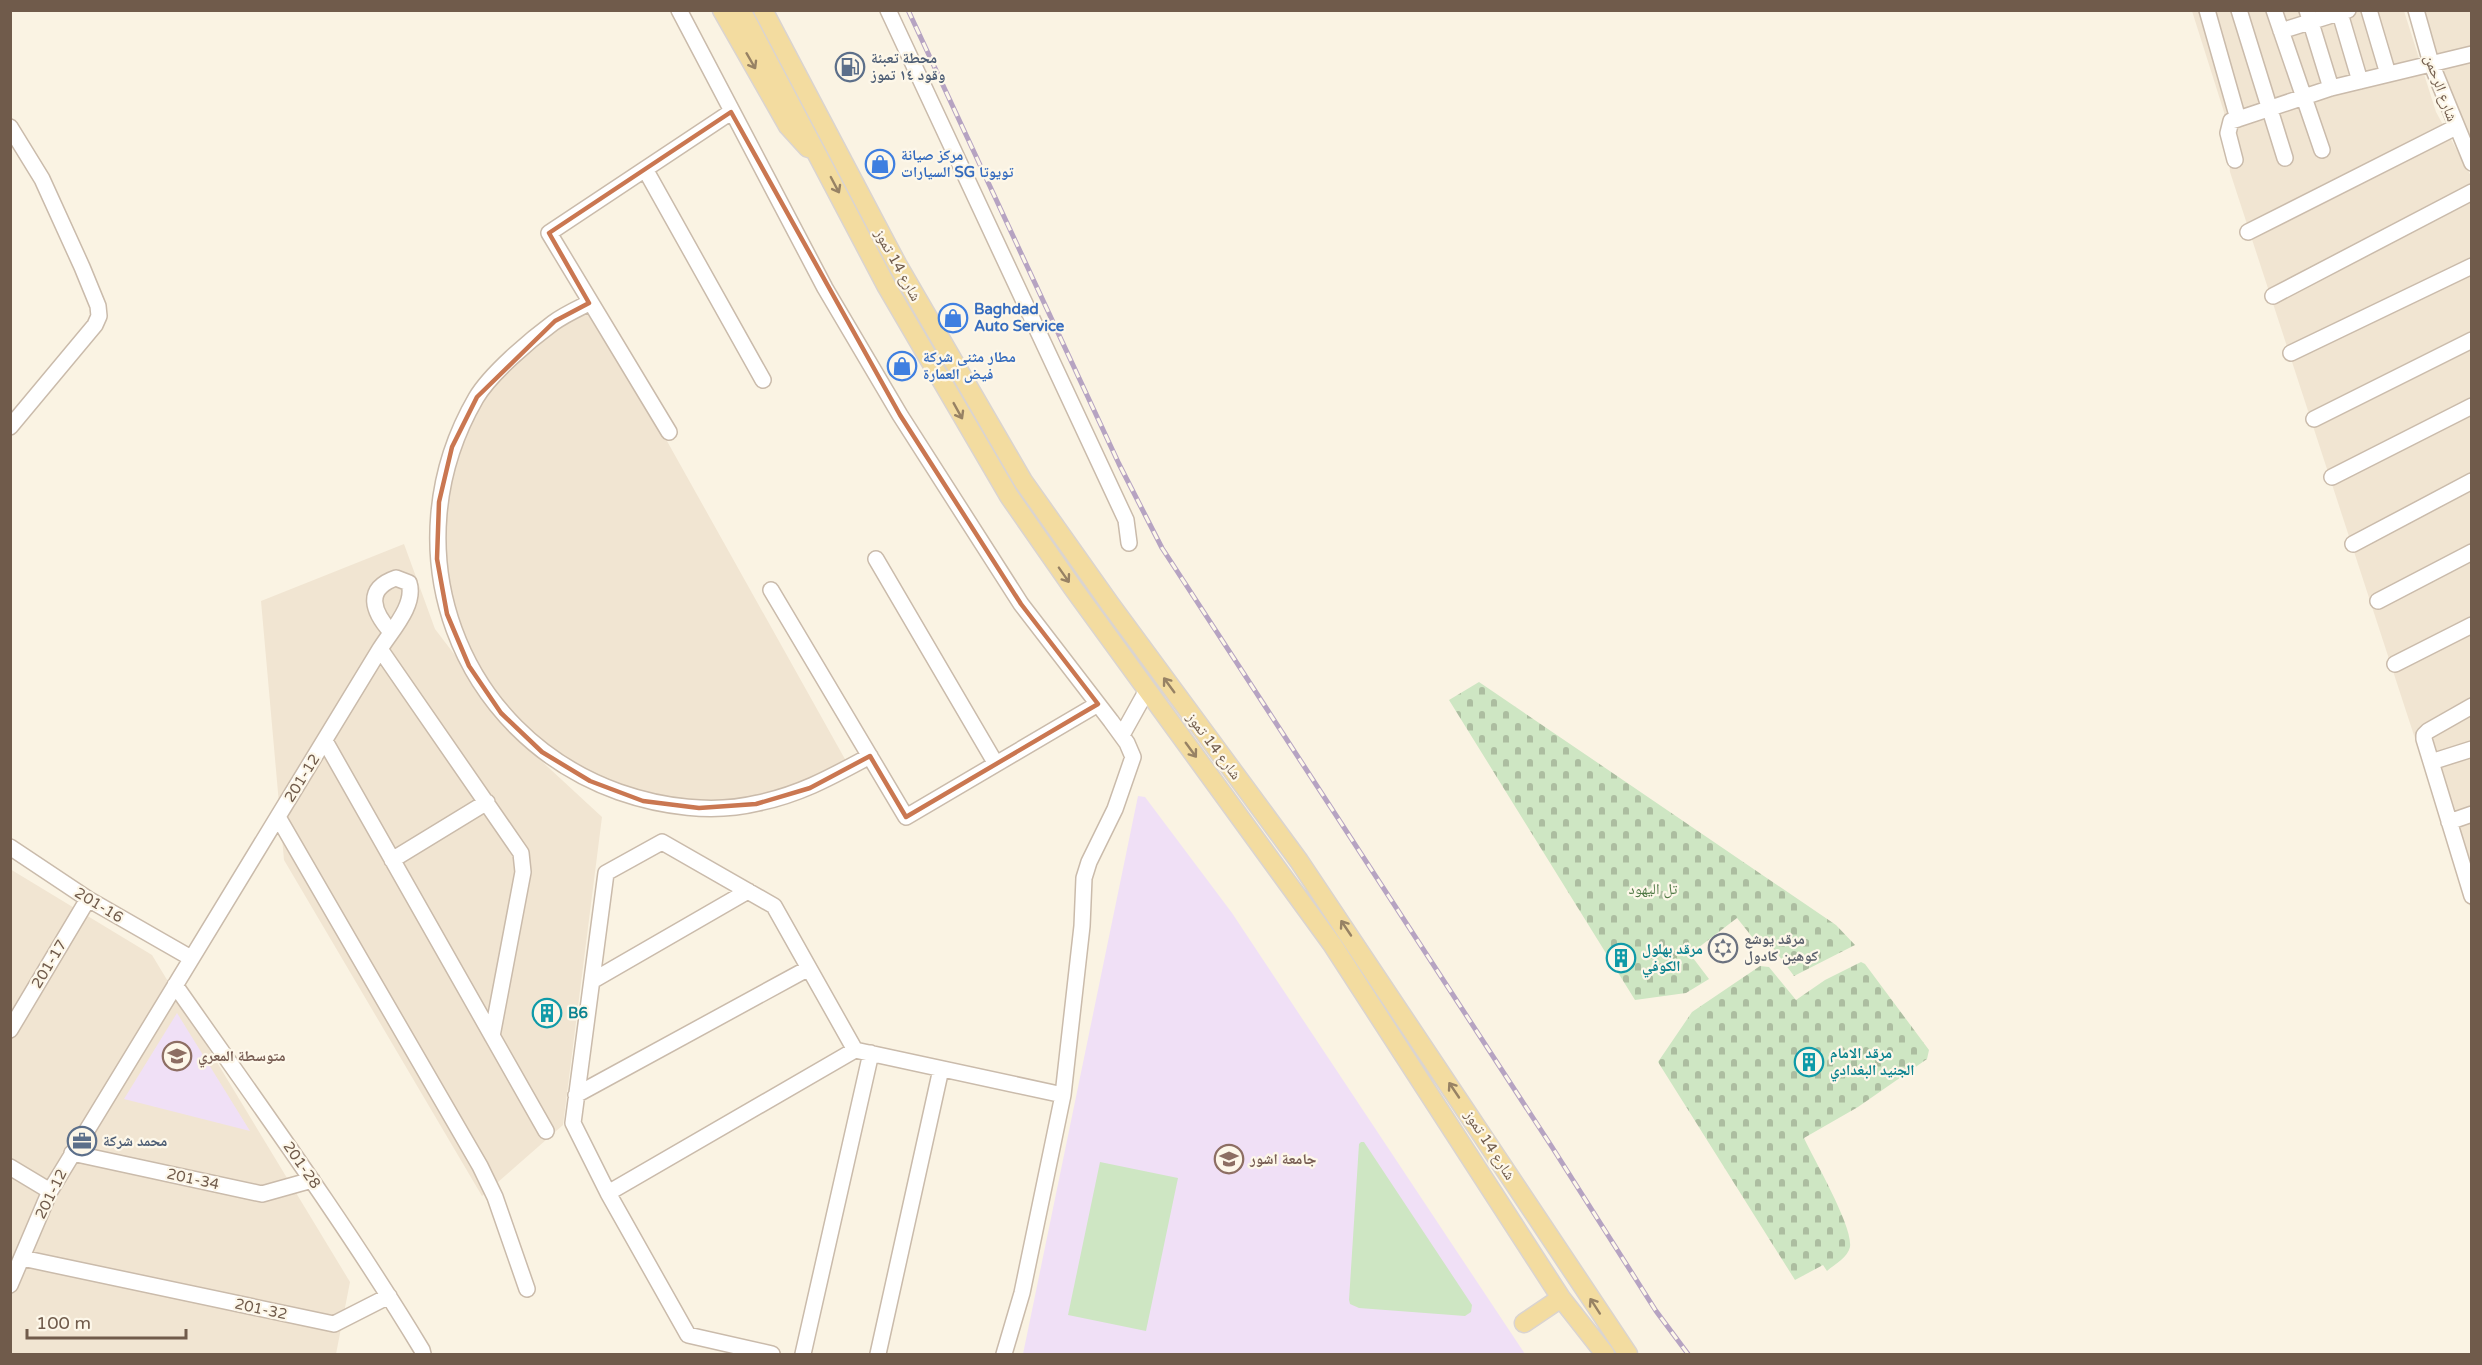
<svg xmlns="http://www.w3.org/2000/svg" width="2482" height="1365" font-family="'Varela Round','Noto Naskh Arabic',sans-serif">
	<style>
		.residential { fill: #f1e5d2 }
		.education { fill: #f0e0f6 }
		.grass { fill: #cee6c3 }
		.cemetery { fill: url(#cemetery-stones) }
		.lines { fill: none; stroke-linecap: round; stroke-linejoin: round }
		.minor-casing { stroke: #cabbab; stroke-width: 18 }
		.major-casing { stroke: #dad4d0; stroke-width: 21 }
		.minor { stroke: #fff; stroke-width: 15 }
		.major { stroke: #f3dca0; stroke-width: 18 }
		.rail-casing { stroke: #b6a3c2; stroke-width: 5 }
		.rail { stroke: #fdf7e9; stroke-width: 3; stroke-dasharray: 9; stroke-linecap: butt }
		.oneway { stroke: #978264 }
		.marked { fill: none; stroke: #ca7751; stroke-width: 4.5; stroke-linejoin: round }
		.labels { text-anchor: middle; stroke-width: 4.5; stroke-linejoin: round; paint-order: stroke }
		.service-label { font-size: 15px; font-weight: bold; fill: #4e5e75; stroke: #fdf7e9; text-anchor: start }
		.street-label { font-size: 15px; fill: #705b4b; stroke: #fdf7e9 }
		.shop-label { font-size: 15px; font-weight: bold; fill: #366cbe; stroke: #fdf7e9; text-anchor: start }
		.park-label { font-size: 15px; fill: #527a47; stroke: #fdf7e9 }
		.worship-label { font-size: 15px; font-weight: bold; fill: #5b616d; stroke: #fdf7e9; text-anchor: start }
		.culture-label { font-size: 15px; font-weight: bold; fill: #0d838f; stroke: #fdf7e9; text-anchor: start }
		.education-label { font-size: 15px; font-weight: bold; fill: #785e54; stroke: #fdf7e9; text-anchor: start }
	</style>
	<defs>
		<pattern id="cemetery-stones" width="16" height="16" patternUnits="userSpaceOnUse" patternTransform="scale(1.5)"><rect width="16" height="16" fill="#cee6c3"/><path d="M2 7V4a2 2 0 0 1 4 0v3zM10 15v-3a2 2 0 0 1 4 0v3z" fill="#acbda0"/></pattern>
	</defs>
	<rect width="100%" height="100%" fill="#faf3e3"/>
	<path class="residential" d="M 2192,11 L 2404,11 L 2436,112 L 2471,176 L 2471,910 L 2230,172 L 2224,112 Z
		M 2420,11 L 2471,11 L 2471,154 Z
		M 592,307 L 846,761 L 803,784 L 756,799 L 698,803 L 645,795 L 589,776 L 545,748 L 505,708 L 473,664 L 452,610 L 443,559 L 445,504 L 459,450 L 480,401 L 511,368 L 560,324 Z
		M 404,544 L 435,629 L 522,743 L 602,817 L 563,1125 L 482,1196 L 284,860 L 261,601 Z
		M 10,869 L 152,955 L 350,1282 L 336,1354 L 11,1354 Z"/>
	<path class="education" d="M 1138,796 L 1145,797 L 1232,913 L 1525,1354 L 1023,1354 Z
		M 177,1013 L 250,1131 L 124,1099 Z"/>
	<path class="grass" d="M 1361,1142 L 1364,1142 L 1472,1305 L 1471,1312 L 1465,1316 L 1359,1308 L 1350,1304 L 1349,1300 L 1359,1144 Z
		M 1100,1162 L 1178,1178 L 1146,1331 L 1068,1315 Z"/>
	<path class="cemetery" d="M 1479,682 L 1836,925 L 1855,945 L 1794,976 L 1765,937 L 1757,943 L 1737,918 L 1690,954 L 1709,979 L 1686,993 L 1635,1000 L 1449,700 Z
		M 1861,962 L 1865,964 L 1929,1050 L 1927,1059 L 1858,1107 L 1804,1138 C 1814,1160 1853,1226 1850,1247 C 1848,1257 1835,1264 1827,1271 L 1823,1265 L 1795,1280 L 1658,1062 L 1692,1012 L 1760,966 L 1769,967 L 1796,1000 L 1825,980 Z"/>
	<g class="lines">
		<g class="minor-casing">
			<path id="minor" d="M 679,10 L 825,288 L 900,415 L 1021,604 L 1111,721 L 1127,743 L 1133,757 L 1115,809 L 1089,862 L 1084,878 L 1082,926 L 1063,1095 L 1022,1293 L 1004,1354
				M 888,10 L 1126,520 L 1129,543
				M 2207,10 L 2238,119 L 2331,88 L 2472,54
				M 2239,10 L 2285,158
				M 2274,10 L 2322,150
				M 2307,10 L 2331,88
				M 2339,10 L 2360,81
				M 2369,10 L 2388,74
				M 2416,10 L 2431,63 L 2472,163
				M 2281,31 L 2348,10
				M 10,127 L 42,179 L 82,267 L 98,306 L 99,316 L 95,325 L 10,427
				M 2235,160 L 2228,133 L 2231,121 L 2238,119
				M 645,169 L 763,380
				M 2248,232 L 2456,127
				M 2273,296 L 2472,192
				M 589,303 C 577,309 564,315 553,323 C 530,340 490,374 476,398 C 389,548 457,734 619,792 C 662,807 713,814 758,803 C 801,794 831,777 870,756
				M 2291,353 L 2472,266
				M 2314,419 L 2472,340
				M 669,432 L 549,233 L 731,112
				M 2332,477 L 2472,406
				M 2353,544 L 2472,481
				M 876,559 L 996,764
				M 771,590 L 906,817 L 1098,704
				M 2378,601 L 2472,552
				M 380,649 C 391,631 416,605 409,583 L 396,578 C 364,589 373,612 391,632
				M 2395,664 L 2472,625
				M 2472,706 L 2428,731 L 2424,735 L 2424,739 L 2472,896
				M 1122,735 L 1147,690
				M 325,741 L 546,1131
				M 2431,762 L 2472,749
				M 278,817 L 480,1166 L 495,1197 L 527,1289
				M 2449,822 L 2472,814
				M 10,847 L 88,899 L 191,958
				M 392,860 L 487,802
				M 592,981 L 748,891
				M 175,985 C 259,1105 346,1224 422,1350 L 423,1354
				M 10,1030 L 88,899
				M 576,1095 L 809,968
				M 72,1153 L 262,1194 L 312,1180
				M 10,1167 L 50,1191
				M 608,1193 L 855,1050 L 1063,1095
				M 22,1258 L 334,1324 L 389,1296
				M 10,1285 L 50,1191 L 380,649 L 521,853 L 523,872 L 492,1036
				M 772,1354 L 688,1335 L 608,1193 L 573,1123 L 606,873 L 662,842 L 774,906 L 855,1050
				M 803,1354 L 871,1053
				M 878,1354 L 941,1069"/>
		</g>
		<g class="major-casing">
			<path id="major" d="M 722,10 L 788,126 L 808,148
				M 741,10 L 887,287 L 1009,496 L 1073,588 L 1332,944 L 1561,1298 L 1605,1354
				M 763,10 L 897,264 L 1023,481 L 1110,604 L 1299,861 L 1628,1354
				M 1524,1323 L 1561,1298"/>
		</g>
		<use href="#minor" class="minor"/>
		<use href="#major" class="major"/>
		<g class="rail-casing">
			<path id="rail" d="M 908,10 L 1119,464 L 1162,548 L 1552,1147 L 1656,1311 L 1688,1354"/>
		</g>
		<use href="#rail" class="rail"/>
	</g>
	<defs><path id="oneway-shaft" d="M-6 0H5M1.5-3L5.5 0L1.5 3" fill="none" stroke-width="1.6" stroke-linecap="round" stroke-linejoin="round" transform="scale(1.5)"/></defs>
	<g class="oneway">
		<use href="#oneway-shaft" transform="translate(751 61) rotate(60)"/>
		<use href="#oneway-shaft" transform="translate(835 185) rotate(62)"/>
		<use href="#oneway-shaft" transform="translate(958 411) rotate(61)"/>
		<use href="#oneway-shaft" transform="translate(1064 575) rotate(55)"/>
		<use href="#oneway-shaft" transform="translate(1169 685) rotate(-126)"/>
		<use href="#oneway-shaft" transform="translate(1191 750) rotate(54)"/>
		<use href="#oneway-shaft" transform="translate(1346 928) rotate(-124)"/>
		<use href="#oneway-shaft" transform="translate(1454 1090) rotate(-124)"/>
		<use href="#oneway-shaft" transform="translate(1595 1306) rotate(-123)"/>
	</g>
	<path class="marked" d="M 731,112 L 900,415 L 1021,604 L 1098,704 L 906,817 L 870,756 L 810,788 L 756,804 L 699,808 L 643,801 L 590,781 L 542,752 L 501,713 L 469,666 L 447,614 L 437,559 L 439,502 L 452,447 L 477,397 L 555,321 L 589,303 L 549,233 Z"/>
	<defs>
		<g id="fuel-ring" transform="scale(1.5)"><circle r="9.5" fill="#fdf7e9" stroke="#5c6f8a" stroke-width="1.5"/><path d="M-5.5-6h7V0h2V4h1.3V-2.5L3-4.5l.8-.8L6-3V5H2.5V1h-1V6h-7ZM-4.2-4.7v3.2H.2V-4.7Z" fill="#5c6f8a"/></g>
		<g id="shop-ring" transform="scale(1.5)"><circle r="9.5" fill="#fdf7e9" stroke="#3f7fe0" stroke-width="1.5"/><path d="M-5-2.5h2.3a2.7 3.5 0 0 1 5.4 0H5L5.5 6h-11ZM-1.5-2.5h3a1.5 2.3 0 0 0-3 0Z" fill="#3f7fe0"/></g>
		<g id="synagogue-ring" transform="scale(1.5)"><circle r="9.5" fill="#fdf7e9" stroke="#6b7280" stroke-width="1.5"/><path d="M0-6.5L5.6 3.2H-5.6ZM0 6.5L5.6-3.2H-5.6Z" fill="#6b7280"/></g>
		<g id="building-ring" transform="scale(1.5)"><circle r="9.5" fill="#fdf7e9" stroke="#0f9aa8" stroke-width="1.5"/><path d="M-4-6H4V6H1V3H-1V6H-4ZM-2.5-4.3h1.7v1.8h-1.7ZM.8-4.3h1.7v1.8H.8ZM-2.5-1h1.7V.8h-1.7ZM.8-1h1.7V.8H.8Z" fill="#0f9aa8"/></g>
		<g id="school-ring" transform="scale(1.5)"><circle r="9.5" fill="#fdf7e9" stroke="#8d6e63" stroke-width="1.5"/><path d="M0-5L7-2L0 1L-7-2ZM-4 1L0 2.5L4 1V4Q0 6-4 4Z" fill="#8d6e63"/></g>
		<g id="office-ring" transform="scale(1.5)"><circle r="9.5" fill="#fdf7e9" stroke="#5c6f8a" stroke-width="1.5"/><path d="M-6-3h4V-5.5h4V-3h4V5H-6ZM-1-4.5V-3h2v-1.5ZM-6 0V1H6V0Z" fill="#5c6f8a"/></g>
		<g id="university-ring" transform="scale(1.5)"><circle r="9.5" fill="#fdf7e9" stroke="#8d6e63" stroke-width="1.5"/><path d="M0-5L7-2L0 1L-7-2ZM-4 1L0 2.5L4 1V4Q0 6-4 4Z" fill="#8d6e63"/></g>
	</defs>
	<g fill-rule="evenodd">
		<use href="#fuel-ring" x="850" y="67"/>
		<use href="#shop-ring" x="880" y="164"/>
		<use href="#shop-ring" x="953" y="318"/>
		<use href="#shop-ring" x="902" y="366"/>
		<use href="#synagogue-ring" x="1723" y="948"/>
		<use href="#building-ring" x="1621" y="958"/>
		<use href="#building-ring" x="547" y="1013"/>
		<use href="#school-ring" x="177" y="1056"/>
		<use href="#building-ring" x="1809" y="1062"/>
		<use href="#office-ring" x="82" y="1141"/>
		<use href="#university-ring" x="1229" y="1159"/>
	</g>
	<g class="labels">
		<g class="service-label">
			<text x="871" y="63">محطة تعبئة<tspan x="871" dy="17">وقود ١٤ تموز</tspan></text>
			<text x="103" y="1146">محمد شركة</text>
		</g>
		<g class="street-label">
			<text transform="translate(2441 88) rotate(70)" y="5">شارع الرحمن</text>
			<text transform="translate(898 265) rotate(61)" y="5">شارع 14 تموز</text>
			<text transform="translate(1214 746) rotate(53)" y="5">شارع 14 تموز</text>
			<text transform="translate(302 778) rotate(-58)" y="5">201-12</text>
			<text transform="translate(99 905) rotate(31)" y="5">201-16</text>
			<text transform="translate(49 964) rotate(-59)" y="5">201-17</text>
			<text transform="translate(1490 1145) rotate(57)" y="5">شارع 14 تموز</text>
			<text transform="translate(302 1165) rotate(55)" y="5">201-28</text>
			<text transform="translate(193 1179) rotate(12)" y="5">201-34</text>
			<text transform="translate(51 1194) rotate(-64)" y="5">201-12</text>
			<text transform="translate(261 1309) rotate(12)" y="5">201-32</text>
		</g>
		<g class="shop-label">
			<text x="901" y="160">مركز صيانة<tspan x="901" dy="17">السيارات SG تويوتا</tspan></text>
			<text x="974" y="314">Baghdad<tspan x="974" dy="17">Auto Service</tspan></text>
			<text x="923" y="362">مطار مثنى شركة<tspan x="923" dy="17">فيض العمارة</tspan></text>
		</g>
		<g class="park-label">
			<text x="1653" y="894">تل اليهود</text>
		</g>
		<g class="worship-label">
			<text x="1744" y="944">مرقد يوشع<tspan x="1744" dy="17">كوهين كادول</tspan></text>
		</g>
		<g class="culture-label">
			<text x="1642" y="954">مرقد بهلول<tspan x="1642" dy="17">الكوفي</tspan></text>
			<text x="568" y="1018">B6</text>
			<text x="1830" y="1058">مرقد الامام<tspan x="1830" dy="17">الجنيد البغدادي</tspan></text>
		</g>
		<g class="education-label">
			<text x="198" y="1061">متوسطة المعري</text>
			<text x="1250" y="1164">جامعة اشور</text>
		</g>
	</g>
	<rect width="2482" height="1365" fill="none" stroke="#705b4b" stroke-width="24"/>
	<path d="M27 1329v9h159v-9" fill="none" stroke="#705b4b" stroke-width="3"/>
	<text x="36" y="1329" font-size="18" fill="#705b4b" stroke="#fdf7e9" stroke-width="4.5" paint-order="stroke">100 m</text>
</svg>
